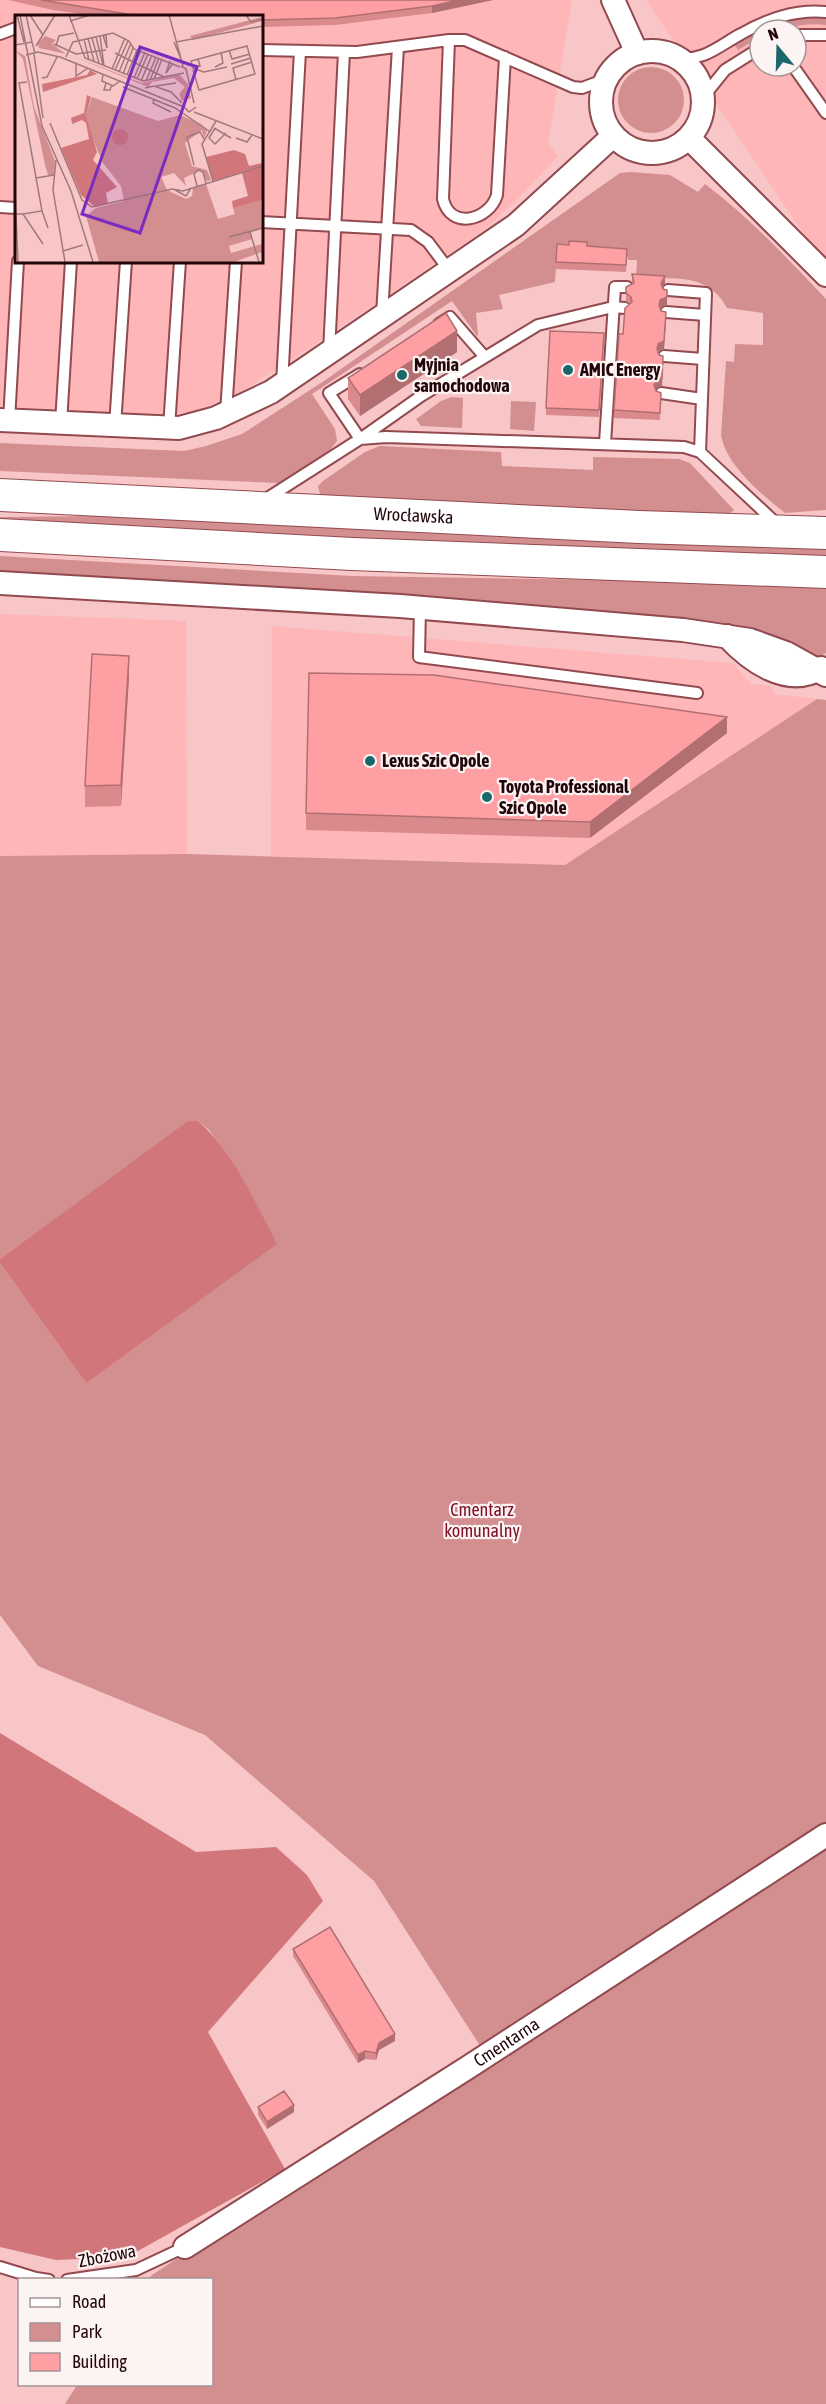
<svg xmlns="http://www.w3.org/2000/svg" width="826" height="2404" font-family="'Asap Condensed',sans-serif">
	<style>
		.built { fill: #feb6b8; fill-rule: evenodd }
		.green { fill: #d38e90 }
		.forest { fill: #d1767b }
		.lines { fill: none; stroke-linecap: round; stroke-linejoin: round }
		.service-casing { stroke: #914a4f; stroke-width: 14 }
		.minor-casing { stroke: #914a4f; stroke-width: 26 }
		.secondary-casing { stroke: #914a4f; stroke-width: 34 }
		.service { stroke: #fff; stroke-width: 10 }
		.minor { stroke: #fff; stroke-width: 22 }
		.secondary { stroke: #fff; stroke-width: 32 }
		.wall { fill: #da898c }
		.shaded-wall { fill: #b26f72 }
		.building { fill: #fe9fa3; stroke: #b26f72; stroke-width: 1.5 }
		.poi-dot { fill: #1b686a; stroke: #fcf3f3; stroke-width: 2 }
		.labels { text-anchor: middle; stroke-width: 4.5; stroke-linejoin: round; paint-order: stroke }
		.poi-label { font-size: 18px; font-weight: bold; fill: #220609; stroke: #fcf3f3; text-anchor: start }
		.street-label { font-size: 18px; fill: #220609; stroke: #fcf3f3 }
		.park-label { font-size: 18px; fill: #801027; stroke: #fcf3f3 }
		.inset-road { fill: none; stroke: #a2797b; stroke-width: 1.5 }
		.view { fill: #7b2cbf; fill-opacity: 0.15; stroke: #7b2cbf; stroke-width: 3 }
		.inset-edge { fill: none; stroke: #220609; stroke-width: 3 }
	</style>
	<rect width="100%" height="100%" fill="#f8c6c7"/>
	<path class="built" d="M 0,0 L 572,0 L 548,143 L 558,156 L 518,199 L 484,230 L 317,343 L 244,390 L 220,402 L 192,412 L 157,415 L 0,406 ZM 16,16 L 261,16 L 261,261 L 16,261 Z
		M 646,0 L 826,0 L 826,264 L 803,233 ZM 760,30 L 796,30 L 796,66 L 760,66 Z
		M 0,614 L 186,621 L 187,854 L 0,856 Z
		M 272,626 L 733,663 L 751,684 L 770,686 L 775,694 L 817,699 L 565,865 L 271,856 Z"/>
	<path class="green" d="M 814,17 L 826,19 L 826,25 C 803,22 783,30 760,30 L 760,37 L 738,50 L 735,45 C 763,28 781,21 814,17 Z
		M618 100a33 33 0 1 1 66 0a33 33 0 1 1-66 0Z
		M 630,172 L 670,175 L 698,192 L 705,184 C 749,217 788,259 826,299 L 826,510 L 785,513 C 761,494 726,465 721,435 L 726,361 L 734,362 L 735,344 L 763,345 L 763,313 L 727,308 C 707,271 673,280 636,278 L 637,260 L 628,260 L 628,257 L 557,251 L 555,282 L 499,295 L 503,309 L 476,313 L 478,335 L 477,336 L 452,301 L 312,394 L 335,429 L 337,441 L 327,454 L 280,483 L 0,471 L 0,443 L 184,451 L 206,446 L 242,434 L 324,381 L 620,173 Z
		M 452,397 L 463,398 L 462,428 L 421,426 L 416,419 L 419,417 L 441,401 Z
		M 511,401 L 536,402 L 534,431 L 510,429 Z
		M 380,446 L 501,452 L 502,466 L 593,470 L 593,457 L 679,459 L 690,463 L 734,510 L 729,514 L 535,509 L 325,499 L 320,494 L 318,486 L 323,481 L 365,452 Z
		M 102,516 C 343,527 584,547 826,541 L 826,556 L 583,553 L 0,523 L 0,517 Z
		M 0,556 L 352,576 L 792,583 L 826,586 L 826,653 L 819,657 L 813,656 L 722,623 L 347,591 L 0,574 Z
		M 817,699 L 826,700 L 826,2404 L 65,2404 L 77,2385 L 212,2384 L 212,2280 L 149,2279 L 152,2275 L 486,2055 L 374,1881 L 205,1735 L 38,1666 L 0,1615 L 0,1263 L 86,1383 L 247,1189 L 225,1151 L 209,1130 L 198,1121 L 188,1122 L 0,1259 L 0,856 L 187,854 L 565,865 Z"/>
	<path class="forest" d="M 188,1121 L 198,1121 C 234,1152 255,1203 277,1244 L 86,1383 L 0,1263 L 0,1259 Z
		M 0,1733 L 196,1852 L 276,1847 L 307,1875 L 323,1901 L 208,2032 L 285,2169 L 127,2257 L 56,2260 L 0,2247 Z"/>
	<g class="lines">
		<g class="service-casing">
			<path id="service" d="M 0,34 L 16,28
				M 796,35 L 826,35
				M 449,40 L 443,199 C 450,230 489,221 497,195 L 505,57
				M 261,50 L 357,52 L 449,40 L 465,40 L 573,87 L 582,88 L 606,79
				M 677,57 C 702,63 720,45 741,34 C 768,19 795,9 826,12
				M 793,66 L 826,113
				M 704,96 L 725,70 L 760,48
				M 0,207 L 16,208
				M 261,222 L 411,230 L 428,242 L 449,270
				M 668,290 L 706,293 L 700,452
				M 666,312 L 705,315
				M 382,315 L 398,47
				M 439,324 L 450,317 L 484,356
				M 329,352 L 344,52
				M 664,356 L 703,359
				M 360,374 L 329,393 L 360,439 L 421,396 L 538,325 L 613,307 L 625,308
				M 282,384 L 300,51
				M 661,393 L 702,399
				M 226,413 L 236,261
				M 9,421 L 18,261
				M 61,423 L 71,261
				M 115,426 L 126,261
				M 169,428 L 180,261
				M 605,443 L 615,287 L 627,287
				M 266,499 L 360,439 L 386,437 L 684,447 L 700,452 L 776,523
				M 420,608 L 419,657 L 697,693
				M 0,2267 L 36,2278 L 49,2280
				M 67,2280 L 136,2270 L 185,2247"/>
		</g>
		<g class="minor-casing">
			<g id="minor">
				<path d="M 613,0 L 637,53"/>
				<circle cx="652" cy="102" r="51"/>
				<path d="M 689,138 L 826,275"/>
				<path d="M 0,420 L 179,428 L 216,418 L 271,392 L 516,225 L 613,136"/>
				<path d="M 0,583 L 400,606 L 683,630 L 750,640 L 786,653 L 826,675"/>
				<path d="M 727,636 C 749,660 787,689 821,668"/>
				<path id="s1" d="M 185,2247 L 467,2068 L 826,1835"/>
			</g>
		</g>
		<g class="secondary-casing">
			<g id="secondary">
				<path id="s2" d="M 0,495 L 639,527 L 826,533"/>
				<path d="M 0,535 L 352,554 L 826,572"/>
			</g>
		</g>
		<use href="#service" class="service"/>
		<use href="#minor" class="minor"/>
		<use href="#secondary" class="secondary"/>
	</g>
	<path class="wall" d="M 8,0 L 493,0 L 432,13 L 335,25 L 261,27 L 261,16 L 97,16 L 53,10 Z
		M 557,244 L 627,249 L 626,272 L 556,269 Z
		M 632,274 L 665,283 L 663,287 L 667,305 L 660,307 L 666,320 L 664,349 L 658,351 L 663,363 L 662,386 L 656,388 L 655,389 L 656,391 L 661,393 L 660,420 L 614,418 L 614,410 L 623,334 L 630,304 L 626,301 L 626,293 L 632,284 Z
		M 604,340 L 599,417 L 546,415 L 546,408 Z
		M 457,352 L 360,416 L 348,399 L 348,378 Z
		M 129,677 L 121,806 L 85,807 L 85,786 Z
		M 727,733 L 590,838 L 306,830 L 306,813 Z
		M 293,1949 L 395,2041 L 379,2050 L 376,2060 L 365,2059 L 358,2063 L 293,1956 Z
		M 258,2107 L 294,2112 L 267,2129 L 258,2115 Z"/>
	<path class="shaded-wall" d="M 459,0 L 493,0 L 432,13 L 432,6 Z
		M 665,276 L 665,283 L 661,290 L 661,283 Z
		M 667,290 L 667,305 L 660,307 L 659,305 L 660,300 Z
		M 666,320 L 664,349 L 658,351 L 657,349 Z
		M 457,331 L 457,352 L 360,416 L 360,395 Z
		M 663,356 L 662,386 L 656,388 L 654,393 L 654,385 Z
		M 129,656 L 129,677 L 121,806 L 121,785 Z
		M 727,717 L 727,733 L 590,838 L 590,822 Z
		M 395,2034 L 395,2041 L 379,2050 L 376,2060 L 376,2053 L 379,2043 Z
		M 365,2051 L 365,2059 L 358,2063 L 358,2055 Z
		M 294,2105 L 294,2112 L 267,2129 L 267,2122 Z"/>
	<path class="building" d="M 41,0 L 459,0 L 432,6 L 335,18 L 261,20 L 261,16 L 158,16 L 133,15 Z
		M 569,241 L 587,242 L 587,246 L 627,249 L 626,265 L 556,262 L 557,244 L 569,245 Z
		M 632,274 L 665,276 L 661,283 L 663,289 L 667,290 L 667,297 L 660,300 L 659,305 L 661,311 L 666,312 L 664,341 L 658,344 L 657,349 L 659,355 L 663,356 L 662,378 L 656,381 L 654,385 L 656,391 L 661,393 L 660,413 L 614,410 L 619,334 L 623,334 L 625,308 L 632,302 L 631,297 L 626,293 L 626,287 L 634,283 Z
		M 446,313 L 457,331 L 360,395 L 348,378 Z
		M 550,331 L 604,333 L 599,410 L 546,408 Z
		M 92,654 L 129,656 L 121,785 L 85,786 Z
		M 309,673 L 434,675 L 727,717 L 590,822 L 306,813 Z
		M 330,1927 L 395,2034 L 379,2043 L 376,2053 L 365,2051 L 358,2055 L 293,1949 Z
		M 284,2091 L 294,2105 L 267,2122 L 258,2107 Z"/>
	<g class="poi-dot">
		<circle cx="568" cy="370" r="6"/>
		<circle cx="402" cy="375" r="6"/>
		<circle cx="370" cy="761" r="6"/>
		<circle cx="487" cy="797" r="6"/>
	</g>
	<g class="labels">
		<g class="poi-label">
			<text x="414" y="371">Myjnia<tspan x="414" dy="21">samochodowa</tspan></text>
			<text x="580" y="376">AMIC Energy</text>
			<text x="382" y="767">Lexus Szic Opole</text>
			<text x="499" y="793">Toyota Professional<tspan x="499" dy="21">Szic Opole</tspan></text>
		</g>
		<g class="street-label">
			<text dy="6" stroke="none"><textPath href="#s2" startOffset="414">Wrocławska</textPath></text>
			<text dy="6" stroke="none"><textPath href="#s1" startOffset="381">Cmentarna</textPath></text>
			<text transform="translate(107 2256) rotate(-11)" y="6">Zbożowa</text>
		</g>
		<g class="park-label">
			<text x="482" y="1516">Cmentarz<tspan x="482" dy="21">komunalny</tspan></text>
		</g>
	</g>
	<g transform="translate(15 15)">
		<rect width="248" height="248" fill="#f8c6c7"/>
		<path d="M 247,2 L 247,6 L 233,10 L 178,25 L 175,21 ZM 30,21 L 41,25 L 37,29 L 51,39 L 24,33 L 23,28 ZM 0,35 L 10,41 L 19,92 L 40,146 L 39,160 L 33,160 L 30,150 L 8,44 ZM 55,40 L 127,68 L 164,59 L 173,69 L 176,83 L 167,86 L 164,79 L 170,72 L 159,63 L 137,67 L 133,72 ZM 77,82 L 143,106 L 165,100 L 186,109 L 192,116 L 189,123 L 187,115 L 170,128 L 177,151 L 192,155 L 196,165 L 192,166 L 186,155 L 169,163 L 171,171 L 159,158 L 146,162 L 152,175 L 171,184 L 177,181 L 178,173 L 191,169 L 203,204 L 220,199 L 218,193 L 246,185 L 247,213 L 236,217 L 237,224 L 214,231 L 216,238 L 247,229 L 247,237 L 219,247 L 84,247 L 71,201 L 81,193 L 109,186 L 106,171 L 88,148 L 77,122 L 71,100 Z" fill="#d38e90"/>
		<path d="M 75,55 L 82,59 L 28,77 L 27,69 L 72,60 ZM 72,80 L 76,82 L 71,100 L 82,137 L 78,145 L 102,172 L 91,178 L 93,189 L 80,192 L 66,180 L 46,133 L 74,124 L 71,108 L 67,105 L 57,109 L 56,103 L 69,98 ZM97 122a8 8 0 1 1 16 0a8 8 0 1 1-16 0ZM 219,135 L 230,139 L 234,151 L 247,148 L 247,185 L 218,193 L 217,186 L 233,181 L 227,158 L 198,166 L 191,142 Z" fill="#d1767b"/>
		<path class="inset-road" d="M 2,0 L 9,27M 5,0 L 27,111 L 56,176 L 78,247M 11,0 L 17,27M 15,0 L 28,20M 54,0 L 70,43 L 128,66 L 169,58M 154,0 L 168,51M 231,0 L 236,7 L 248,4M 55,6 L 75,0M 88,20 L 92,33 L 91,19M 85,21 L 89,51M 81,22 L 88,50M 73,23 L 79,46M 77,23 L 84,48M 69,24 L 74,45M 159,27 L 166,44M 161,27 L 248,11M 39,29 L 61,39 L 91,35M 0,30 L 17,27 L 20,38M 21,31 L 40,0M 41,31 L 44,21 L 59,18M 214,35 L 217,44 L 235,39M 100,38 L 149,62M 19,39 L 28,103M 11,40 L 23,37 L 45,42 L 169,92 L 174,97 L 181,92M 51,42 L 58,27 L 98,18 L 114,26 L 119,34 L 165,52M 155,46 L 151,58 L 158,48M 61,49 L 61,61 L 73,53M 216,49 L 236,43M 166,51 L 171,54 L 179,88M 200,52 L 208,48 L 206,37M 177,53 L 189,57 L 212,52M 97,54 L 110,23M 100,55 L 113,26M 178,55 L 184,75 L 240,59 L 232,31 L 176,46 L 177,50 L 185,51 L 183,44M 104,57 L 116,28M 88,59 L 87,66 L 98,71 L 105,66M 108,59 L 118,33M 112,60 L 122,35M 115,61 L 126,35M 27,63 L 32,62 L 42,42M 119,63 L 130,37M 122,64 L 133,39M 139,64 L 147,44M 135,65 L 144,43M 221,65 L 218,53 L 237,47M 126,66 L 137,40M 131,66 L 141,42M 91,68 L 89,75 L 95,75 L 97,70M 141,71 L 161,68M 108,72 L 160,93 L 194,116M 130,73 L 139,71 L 156,77 L 167,88M 139,84 L 138,88 L 156,97M 179,97 L 248,124M 35,108 L 67,185 L 77,192 L 157,174 L 168,176 L 248,151M 199,113 L 216,123M 200,113 L 194,123 L 200,129 L 211,118M 221,123 L 232,127 L 237,120M 41,145 L 38,175 L 50,247M 179,150 L 172,122 L 185,117 L 189,124M 21,163 L 39,160M 198,166 L 187,129 L 201,106M 182,171 L 179,159 L 183,155 L 188,157 L 191,168M 160,175 L 171,181 L 176,173M 0,178 L 3,247M 27,196 L 33,213M 1,199 L 8,199 L 28,229M 8,199 L 27,196 L 4,68 L 12,67M 235,217 L 244,247M 214,222 L 248,213M 48,236 L 68,230"/>
		<path class="view" d="M 125,32 L 182,52 L 125,218 L 67,199 Z"/>
		<rect width="248" height="248" class="inset-edge"/>
	</g>
	<rect x="18" y="2278" width="195" height="108" fill="#fcf3f3" stroke="#a59495" stroke-width="1.5"/>
	<rect x="30" y="2298" width="30" height="9" fill="#ffffff" stroke="#a59495" stroke-width="1.5"/>
	<text x="72" y="2308" font-size="18" fill="#220609">Road</text>
	<rect x="30" y="2323" width="30" height="18" fill="#d38e90" stroke="#a59495" stroke-width="1.5"/>
	<text x="72" y="2338" font-size="18" fill="#220609">Park</text>
	<rect x="30" y="2353" width="30" height="18" fill="#fe9fa3" stroke="#a59495" stroke-width="1.5"/>
	<text x="72" y="2368" font-size="18" fill="#220609">Building</text>
	<g transform="translate(778 48) rotate(341)"><circle r="28" fill="#fcf3f3" stroke="#a59495" stroke-width="1.5"/>
	<path d="M0-4.5L10 22L0 15L-10 22Z" fill="#1b686a"/>
	<text y="-9" font-size="16" font-weight="bold" text-anchor="middle" fill="#220609">N</text>
	</g>
</svg>
